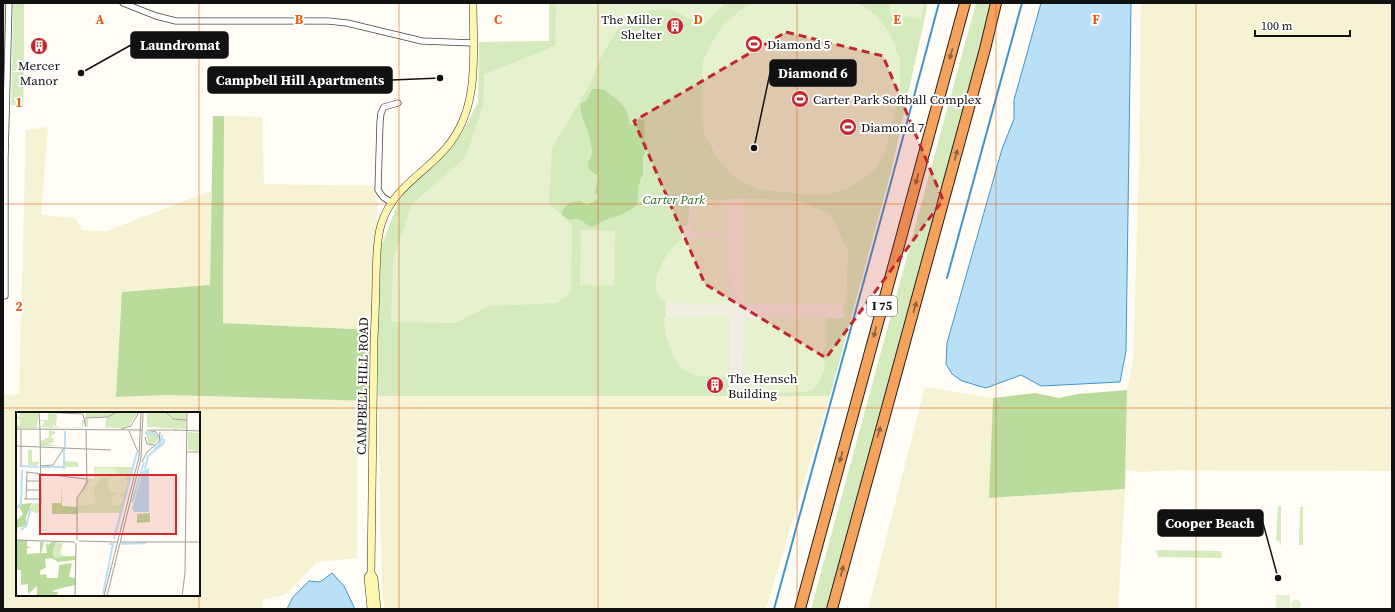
<svg xmlns="http://www.w3.org/2000/svg" width="1395" height="612" font-family="'Source Serif 4',serif">
	<style>
		.farmland { fill: #f6f3d4; fill-rule: evenodd }
		.green { fill: #d5ebbd }
		.forest { fill: #b9dc9c }
		.pitch { fill: #e6f2cf }
		.plaza { fill: #f1ede2 }
		.water { fill: #b9e0f7; stroke: #3f96cf }
		.lines { fill: none; stroke-linecap: round; stroke-linejoin: round }
		.stream { stroke: #3f96cf; stroke-width: 2 }
		.street-casing { stroke: #444; stroke-width: 7 }
		.secondary-casing { stroke: #333; stroke-width: 8 }
		.highway-casing { stroke: #222; stroke-width: 12 }
		.street { stroke: #fff; stroke-width: 5.5 }
		.secondary { stroke: #fff6b0; stroke-width: 7 }
		.highway { stroke: #f5a25d; stroke-width: 10 }
		.oneway { fill: #8e613b }
		.marked { fill: #c4262e; fill-opacity: 0.2; stroke: #c4262e; stroke-width: 3; stroke-dasharray: 8 5; stroke-linejoin: round }
		.grid { fill: none; stroke: #e8590c; stroke-width: 1; stroke-opacity: 0.55 }
		.labels { text-anchor: middle; stroke-width: 4; stroke-linejoin: round; paint-order: stroke }
		.shield { fill: #fff; stroke: #585858; stroke-width: 1 }
		.shield-label { font-size: 12px; font-weight: bold; fill: #111 }
		.poi-label { font-size: 13px; fill: #111; stroke: #fff; text-anchor: start }
		.park-label { font-size: 13px; font-style: italic; fill: #2f6b1f; stroke: #fff }
		.street-label { font-size: 13px; fill: #111; stroke: #fff }
		.inset-river { fill: none; stroke: #b9e0f7; stroke-width: 2 }
		.inset-road { fill: none; stroke: #a09f9a; stroke-width: 1 }
		.view { fill: #d62828; fill-opacity: 0.15; stroke: #d62828; stroke-width: 2 }
		.inset-edge { fill: none; stroke: #111; stroke-width: 2 }
		.grid-label { font-size: 13px; text-anchor: middle; font-weight: bold; fill: #e8590c; stroke: #fff; stroke-width: 4; stroke-linejoin: round; paint-order: stroke }
		.leader { fill: none; stroke: #111; stroke-width: 1.5 }
		.callout-dot { fill: #111; stroke: #fff; stroke-width: 1.5 }
		.callout { fill: #111; stroke: #111; stroke-width: 1.5 }
		.callout-label { font-size: 14px; text-anchor: middle; font-weight: bold; fill: #fff }
	</style>
	<rect width="100%" height="100%" fill="#fffdf5"/>
	<path class="farmland" d="M 1141,3 L 1392,3 L 1392,471 L 1178,470 L 1140,472 L 1126,470 L 1127,390 L 1133,361 L 1139,168 Z
		M 224,116 L 262,117 L 264,184 L 378,186 L 374,330 L 223,323 Z
		M 48,127 L 41,215 L 75,218 L 82,230 L 106,231 L 211,191 L 210,286 L 116,397 L 167,395 L 358,400 L 357,558 L 317,562 L 285,595 L 263,599 L 262,609 L 3,609 L 3,395 L 19,394 L 26,130 ZM 17,413 L 199,413 L 199,595 L 17,595 Z
		M 925,387 L 993,398 L 989,498 L 1125,489 L 1118,609 L 868,609 Z
		M 378,396 L 830,396 L 766,609 L 385,609 L 382,593 Z"/>
	<path class="green" d="M 3,3 L 6,3 L 5,54 L 3,57 Z
		M 13,3 L 24,3 L 24,63 L 19,71 L 12,71 Z
		M 549,3 L 928,3 L 892,168 L 830,396 L 378,396 L 378,305 L 381,247 L 400,197 L 421,174 L 446,153 L 462,133 L 478,102 L 479,42 L 549,41 Z
		M 976,3 L 992,3 L 826,609 L 811,609 Z
		M 24,67 L 23,107 L 11,105 L 12,72 L 20,72 Z
		M 1278,506 L 1281,506 L 1281,545 L 1279,545 L 1280,542 L 1276,540 Z
		M 1300,507 L 1303,507 L 1303,545 L 1299,545 Z
		M 1160,550 L 1221,551 L 1222,557 L 1221,558 L 1158,557 L 1156,551 Z"/>
	<path class="forest" d="M 592,89 L 603,89 C 616,99 630,106 629,124 L 634,125 L 639,119 L 645,121 L 644,141 L 648,144 L 643,158 L 643,175 C 637,182 639,195 637,205 C 626,214 617,216 605,220 C 600,222 596,226 590,227 C 583,222 579,216 570,220 L 562,215 C 562,204 572,201 581,201 L 587,206 L 599,198 L 595,192 L 598,176 L 589,170 L 588,163 L 593,152 C 590,146 591,140 589,134 C 585,123 579,115 581,103 L 586,101 Z
		M 213,116 L 224,116 L 223,323 L 374,330 L 373,401 L 167,395 L 116,397 L 122,292 L 210,285 Z
		M 1127,390 L 1125,489 L 989,498 L 993,398 L 1035,393 L 1059,398 L 1078,394 Z"/>
	<path class="pitch" d="M 556,3 L 725,3 L 703,26 L 673,10 L 651,10 L 618,29 L 602,55 L 589,86 L 552,148 L 549,203 L 572,225 L 571,292 L 557,303 L 490,306 L 455,323 L 391,322 L 393,260 L 412,204 L 466,157 L 483,106 L 484,74 L 555,46 Z
		M 753,3 L 858,3 L 877,16 L 890,34 L 900,60 L 900,91 L 884,155 L 873,171 L 851,187 L 825,195 L 802,194 L 763,190 L 740,182 L 719,160 L 705,136 L 702,121 L 702,65 L 709,47 L 724,25 L 739,11 Z
		M 891,3 L 924,3 L 921,19 L 889,13 Z
		M 693,198 L 720,200 L 727,208 L 726,234 L 693,233 L 691,229 Z
		M 743,198 L 800,201 L 831,214 L 848,252 L 846,304 L 756,304 L 745,301 L 743,292 Z
		M 581,230 L 615,231 L 614,286 L 580,285 Z
		M 703,236 L 728,237 L 730,295 L 728,302 L 724,305 L 666,302 C 642,293 665,249 682,240 L 685,241 Z
		M 724,316 L 729,318 L 730,325 L 728,377 C 717,376 703,378 693,374 C 672,368 665,337 664,318 Z
		M 749,318 L 826,318 L 827,343 L 822,353 L 825,367 L 819,382 L 813,390 L 803,392 L 783,393 L 772,390 L 743,389 L 744,323 Z
		M 1276,595 L 1290,595 L 1290,609 L 1276,609 Z
		M1291 605a5 5 0 1 1 10 0a5 5 0 1 1-10 0Z"/>
	<path class="plaza" d="M 690,198 L 693,198 L 691,229 L 693,232 L 726,234 L 727,208 L 720,200 L 743,198 L 743,292 L 745,301 L 756,304 L 843,304 L 844,318 L 749,318 L 744,322 L 743,389 L 728,389 L 730,325 L 729,318 L 724,316 L 666,318 L 666,302 L 724,305 L 728,302 L 730,295 L 728,237 L 703,236 L 685,241 L 682,240 L 682,226 L 688,226 Z"/>
	<path class="water" d="M 1041,3 L 1131,3 L 1126,351 L 1120,382 L 1041,386 L 1021,375 L 986,388 L 962,381 L 952,374 L 946,364 L 947,343 L 1002,149 L 1014,119 L 1014,100 Z
		M 332,573 L 344,586 L 355,609 L 287,609 L 293,597 L 309,581 L 320,582 Z"/>
	<g class="lines">
		<path class="stream" d="M 947,278 L 1022,3
			M 774,609 L 891,182 L 939,3"/>
		<g class="street-casing">
			<path id="street" d="M 123,3 L 156,16 L 176,21 L 328,21 L 347,23 L 422,41 L 473,43
				M 392,203 L 383,197 L 378,190 L 380,122 L 381,113 L 384,107 L 398,103
				M 5,296 L 5,158 L 9,3"/>
		</g>
		<g class="secondary-casing">
			<path id="secondary" d="M 371,609 L 368,577 L 371,573
				M 377,609 L 374,578 L 371,573 C 372,495 373,417 374,340 C 375,318 376,297 376,276 C 377,259 376,242 381,225 C 392,188 423,175 446,148 C 481,108 473,52 473,3"/>
		</g>
		<g class="highway-casing">
			<path id="highway" d="M 800,609 L 965,3
				M 832,609 L 985,49 L 996,3"/>
		</g>
		<use href="#street" class="street"/>
		<use href="#secondary" class="secondary"/>
		<use href="#highway" class="highway"/>
	</g>
	<defs><path id="oneway-solid" d="M-6-.8H1V-3.2L6.5 0L1 3.2V.8H-6Z"/></defs>
	<g class="oneway">
		<use href="#oneway-solid" transform="translate(951 54) rotate(105)"/>
		<use href="#oneway-solid" transform="translate(956 155) rotate(-75)"/>
		<use href="#oneway-solid" transform="translate(917 179) rotate(105)"/>
		<use href="#oneway-solid" transform="translate(915 307) rotate(-74)"/>
		<use href="#oneway-solid" transform="translate(875 332) rotate(105)"/>
		<use href="#oneway-solid" transform="translate(879 432) rotate(-74)"/>
		<use href="#oneway-solid" transform="translate(841 457) rotate(105)"/>
		<use href="#oneway-solid" transform="translate(842 571) rotate(-75)"/>
	</g>
	<path class="marked" d="M 786,32 L 883,56 L 943,200 L 826,358 L 705,284 L 634,121 Z"/>
	<path class="grid" d="M 199,3 L 199,609M 399,3 L 399,609M 598,3 L 598,609M 797,3 L 797,609M 996,3 L 996,609M 1196,3 L 1196,609M 3,204 L 1392,204M 3,408 L 1392,408"/>
	<defs>
		<g id="building-disc" transform="scale(0.9)"><circle r="9.5" fill="#c4262e" stroke="#fff"/><path d="M-4-6H4V6H1V3H-1V6H-4ZM-2.5-4.3h1.7v1.8h-1.7ZM.8-4.3h1.7v1.8H.8ZM-2.5-1h1.7V.8h-1.7ZM.8-1h1.7V.8H.8Z" fill="#fff"/></g>
		<g id="stadium-disc" transform="scale(0.9)"><circle r="9.5" fill="#c4262e" stroke="#fff"/><path d="M0-5a6.5 5 0 1 0 0 10a6.5 5 0 1 0 0-10ZM-3.5-1.8h7v3.6h-7Z" fill="#fff"/></g>
	</defs>
	<g fill-rule="evenodd">
		<use href="#building-disc" x="675" y="26"/>
		<use href="#stadium-disc" x="754" y="44"/>
		<use href="#building-disc" x="39" y="46"/>
		<use href="#stadium-disc" x="800" y="99"/>
		<use href="#stadium-disc" x="848" y="127"/>
		<use href="#building-disc" x="715" y="385"/>
	</g>
	<g class="labels">
		<rect class="shield" x="867" y="296" width="30" height="20" rx="3"/>
		<g class="shield-label">
			<text x="882" y="310">I 75</text>
		</g>
		<g class="poi-label">
			<text x="662" y="24" text-anchor="end">The Miller<tspan x="662" dy="15">Shelter</tspan></text>
			<text x="767" y="49">Diamond 5</text>
			<text x="39" y="70" text-anchor="middle">Mercer<tspan x="39" dy="15">Manor</tspan></text>
			<text x="813" y="104">Carter Park Softball Complex</text>
			<text x="861" y="132">Diamond 7</text>
			<text x="728" y="383">The Hensch<tspan x="728" dy="15">Building</tspan></text>
		</g>
		<g class="park-label">
			<text x="674" y="204">Carter Park</text>
		</g>
		<g class="street-label">
			<text transform="translate(362 386) rotate(-89)" y="5">CAMPBELL HILL ROAD</text>
		</g>
	</g>
	<g transform="translate(16 412)">
		<rect width="184" height="184" fill="#fffdf5"/>
		<path d="M 3,0 L 23,0 L 21,16 L 0,16 L 0,14 L 4,13 L 4,7 L 0,7 L 0,4 L 8,5 L 4,4 ZM 69,0 L 122,0 L 113,14 L 105,16 L 72,15 L 68,10 L 67,15 L 63,16 L 39,16 L 39,13 L 34,13 L 38,14 L 38,16 L 25,15 L 29,9 L 24,9 L 24,8 L 32,8 L 32,1 L 41,2 L 40,14 L 44,16 L 66,15 L 66,8 L 72,6 L 72,15 L 89,15 L 91,5 L 70,5 ZM 131,0 L 150,0 L 155,7 L 170,8 L 170,17 L 131,15 ZM 151,0 L 170,0 L 170,7 L 157,7 ZM 33,18 L 40,20 L 34,25 L 37,26 L 38,30 L 32,32 L 44,34 L 24,34 L 25,29 L 33,25 ZM 129,19 L 138,20 L 143,26 L 140,31 L 133,32 ZM 172,20 L 183,21 L 183,39 L 172,38 ZM 12,38 L 16,38 L 16,50 L 24,50 L 20,54 L 12,53 ZM 48,49 L 62,50 L 62,55 L 50,55 L 49,57 L 37,55 L 48,55 ZM 78,55 L 116,55 L 105,101 L 61,101 L 62,87 L 71,67 L 78,67 ZM15 96a5 5 0 1 1 10 0a5 5 0 1 1-10 0ZM 40,130 L 47,131 L 44,141 L 48,144 L 56,144 L 51,147 L 39,146 L 36,141 Z" fill="#d5ebbd"/>
		<path d="M 45,74 L 46,94 L 61,95 L 61,102 L 36,102 L 36,91 L 45,91 ZM 16,91 L 10,105 L 10,114 L 0,116 L 1,108 L 7,102 L 3,95 L 6,92 ZM 134,101 L 134,110 L 121,111 L 121,102 ZM 0,128 L 11,128 L 11,134 L 15,136 L 11,136 L 11,142 L 24,141 L 24,130 L 28,130 L 25,141 L 31,141 L 30,130 L 32,133 L 36,130 L 40,130 L 36,141 L 39,146 L 59,144 L 59,148 L 42,150 L 36,146 L 29,147 L 30,155 L 24,159 L 24,163 L 30,162 L 31,166 L 42,166 L 43,153 L 56,151 L 53,165 L 59,166 L 59,173 L 38,178 L 36,180 L 42,180 L 41,184 L 21,184 L 21,174 L 12,182 L 12,172 L 5,173 L 5,158 L 0,158 Z" fill="#b9dc9c"/>
		<path d="M 79,56 L 100,56 L 100,61 L 93,66 L 84,66 L 78,77 L 80,91 L 62,94 L 64,83 L 70,78 L 72,70 L 78,67 ZM92 72a10 10 0 1 1 20 0a10 10 0 1 1-20 0ZM95.5 88a5.5 5.5 0 1 1 11 0a5.5 5.5 0 1 1-11 0Z" fill="#e6f2cf"/>
		<path d="M 133,56 L 133,100 L 118,100 L 116,96 L 127,59 Z" fill="#b9e0f7"/>
		<path class="inset-river" d="M 129,21 L 138,22 L 141,26M 49,35 L 49,19M 138,37 L 144,32 L 146,23M 6,54 L 23,55M 26,55 L 48,55 L 48,37M 129,57 L 132,44 L 147,32 L 148,28 L 146,27M 116,90 L 128,50M 0,97 L 5,91 L 6,58M 5,118 L 10,114 L 15,96M 98,127 L 121,40M 105,132 L 130,131M 87,182 L 97,132 L 93,132"/>
		<path class="inset-road" d="M 23,0 L 67,2 L 70,15M 23,0 L 24,17M 150,0 L 157,7 L 171,8M 69,6 L 92,5 L 100,0M 0,17 L 126,18M 5,17 L 5,55M 24,17 L 25,92M 105,17 L 115,14 L 123,0M 131,18 L 140,20 L 143,25M 135,18 L 161,18M 159,18 L 184,19M 113,19 L 122,40M 184,19 L 184,40M 129,25 L 131,32 L 139,33M 0,34 L 95,38M 171,40 L 184,40M 126,50 L 131,40 L 143,30 L 144,20M 25,54 L 37,53 L 48,36M 10,60 L 70,67M 11,69 L 25,69M 10,78 L 25,78M 8,87 L 25,87M 10,87 L 11,60M 0,128 L 59,130M 61,128 L 61,86 L 71,71 L 70,18M 63,129 L 101,130M 105,130 L 184,130M 59,184 L 60,131M 88,184 L 123,45 L 125,0M 91,184 L 125,46 L 127,0M 166,184 L 169,161 L 171,0"/>
		<path class="view" d="M 24,63 L 160,63 L 160,122 L 24,122 Z"/>
		<rect width="184" height="184" class="inset-edge"/>
	</g>
	<g class="grid-label">
		<text x="100" y="24">A</text>
		<text x="299" y="24">B</text>
		<text x="498" y="24">C</text>
		<text x="698" y="24">D</text>
		<text x="897" y="24">E</text>
		<text x="1096" y="24">F</text>
		<text x="19" y="107">1</text>
		<text x="19" y="311">2</text>
	</g>
	<path class="leader" d="M81 73L131 45M754 148L770 73M440 78L392 80M1278 578L1263 523"/>
	<g class="callout-dot">
		<circle cx="81" cy="73" r="4"/>
		<circle cx="754" cy="148" r="4"/>
		<circle cx="440" cy="78" r="4"/>
		<circle cx="1278" cy="578" r="4"/>
	</g>
	<g class="callout">
		<rect x="131" y="32" width="97" height="26" rx="4"/>
		<rect x="770" y="60" width="86" height="26" rx="4"/>
		<rect x="208" y="67" width="184" height="26" rx="4"/>
		<rect x="1158" y="510" width="105" height="26" rx="4"/>
	</g>
	<g class="callout-label">
		<text x="180" y="50">Laundromat</text>
		<text x="813" y="78">Diamond 6</text>
		<text x="300" y="85">Campbell Hill Apartments</text>
		<text x="1210" y="528">Cooper Beach</text>
	</g>
	<rect width="1395" height="612" fill="none" stroke="#111111" stroke-width="8"/>
	<path d="M1255 30v6h95v-6" fill="none" stroke="#111111" stroke-width="2"/>
	<text x="1261" y="30" font-size="12" fill="#111111" stroke="#ffffff" stroke-width="3" paint-order="stroke">100 m</text>
</svg>
